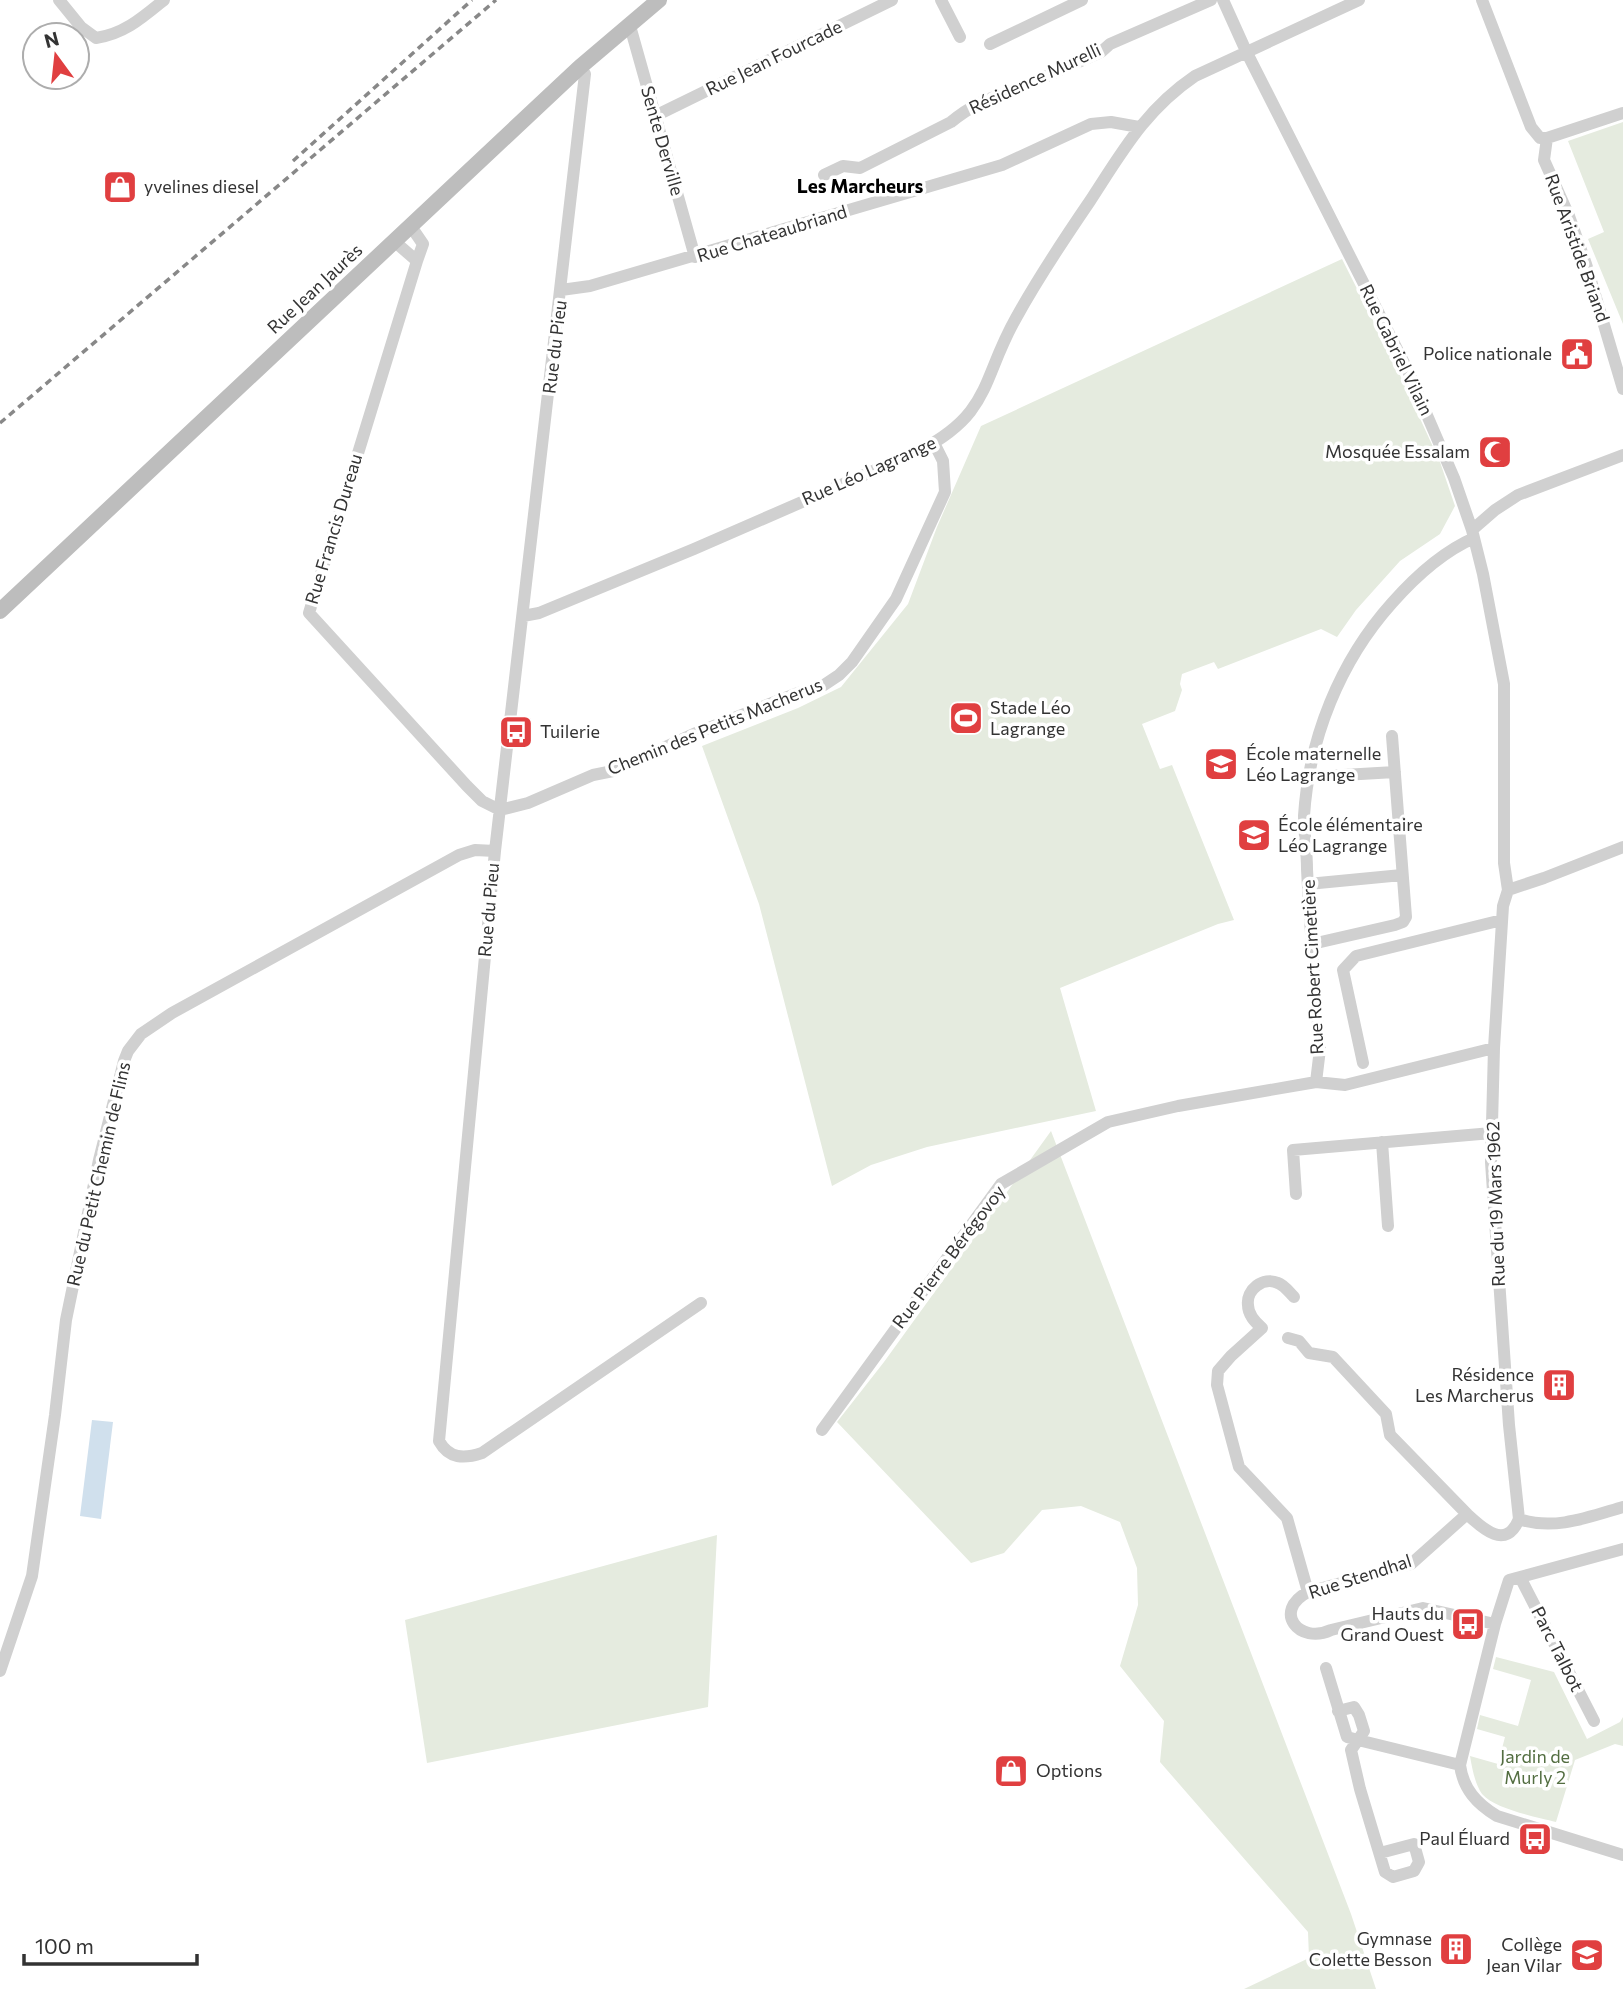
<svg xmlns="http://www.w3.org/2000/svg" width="1623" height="1989" font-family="Commissioner,sans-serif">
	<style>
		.green { fill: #e5ebdf }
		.water { fill: #d0e0ed }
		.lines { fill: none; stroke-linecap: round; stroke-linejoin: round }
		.street { stroke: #d0d0d0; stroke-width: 12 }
		.secondary { stroke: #bdbdbd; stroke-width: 16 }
		.rail { stroke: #888; stroke-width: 3.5; stroke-dasharray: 7 5; stroke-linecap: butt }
		.labels { text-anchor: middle; stroke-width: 7; stroke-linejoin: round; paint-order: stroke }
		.street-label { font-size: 18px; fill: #333; stroke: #fff }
		.poi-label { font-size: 18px; fill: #333; stroke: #fff; text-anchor: end }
		.park-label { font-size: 18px; fill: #536e41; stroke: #fff }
		.neighbourhood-label { font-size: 19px; font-weight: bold; fill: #000; stroke: #fff }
	</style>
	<rect width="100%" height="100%" fill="#fff"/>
	<path class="green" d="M 1623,122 L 1623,324 L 1588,239 L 1604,232 L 1568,141 Z
		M 1342,259 L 1394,362 L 1440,462 L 1455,506 L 1440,534 L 1400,561 L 1356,610 L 1337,637 L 1321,629 L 1218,669 L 1214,662 L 1182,674 L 1180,684 L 1182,690 L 1175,711 L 1142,724 L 1160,769 L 1172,765 L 1234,920 L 1218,924 L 1060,988 L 1096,1111 L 927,1147 L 871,1165 L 832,1186 L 759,904 L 702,746 L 798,708 L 841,687 L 908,604 L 937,527 L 981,426 Z
		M 1051,1131 L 1351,1914 L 1376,1989 L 1244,1989 L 1309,1958 L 1308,1932 L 1160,1762 L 1164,1721 L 1120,1666 L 1138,1605 L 1137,1568 L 1120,1522 L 1081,1506 L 1042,1510 L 1004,1553 L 971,1563 L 837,1422 L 884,1362 Z
		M 717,1535 L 708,1707 L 427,1763 L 405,1620 Z
		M 1496,1657 L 1554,1672 L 1587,1739 L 1620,1722 L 1623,1717 L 1623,1746 L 1615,1744 L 1575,1760 L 1556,1822 C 1536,1817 1495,1809 1482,1794 C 1475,1784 1472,1768 1470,1756 L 1498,1764 L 1505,1737 L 1477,1729 L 1480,1715 L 1518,1726 L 1531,1680 L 1493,1669 Z"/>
	<path class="water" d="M 92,1420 L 113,1422 L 101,1519 L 80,1516 Z"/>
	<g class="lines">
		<path class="street" d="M 59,0 L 81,27 L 96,38 C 124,34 142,18 164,0
			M 941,0 L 960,37
			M 1223,0 L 1246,51 L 1408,371 L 1454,478 L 1472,530 L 1483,574 L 1504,684 L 1504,863 L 1508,890 L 1503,906 L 1494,1048 L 1491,1162 L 1509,1425 L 1519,1519
			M 1482,0 L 1531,127 L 1540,138 L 1547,138
			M 630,26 L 695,257
			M 990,44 L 1082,0
			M 580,67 L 585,74 L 495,851 L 439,1441 C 449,1459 464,1459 482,1453 L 701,1303
			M 655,116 L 892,0
			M 1547,138 L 1544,160 L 1569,216 L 1586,264 L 1623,389
			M 1547,138 L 1623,113
			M 824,175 L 843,166 L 860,168 L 951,122 C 967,109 986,98 1006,94 L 1101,52 L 1110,44 L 1211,0
			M 394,241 L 417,261 L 423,244 L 410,225
			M 417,261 L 309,613 L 467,786 L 482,801 L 500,810 L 528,803 L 593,775 L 613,771 L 696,733 L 795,694 L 824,685 L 839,675 L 852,662 L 896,599 L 945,492 L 943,461 L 934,443
			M 561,290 L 590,286 L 1002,165 L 1091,124 L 1111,122 L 1139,127
			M 1472,530 L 1495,510 L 1518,495 L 1623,455
			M 523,616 L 539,613 L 694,549 L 919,451 C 992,413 981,380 1016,318 C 1038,278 1064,239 1090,201 C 1122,152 1145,110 1195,76 L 1359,0
			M 1309,777 L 1395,772
			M 1308,884 L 1402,875
			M 1508,890 L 1544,878 L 1623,847
			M 1312,944 L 1395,925 L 1403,922 L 1406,917 L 1392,736
			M 1363,1063 L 1343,970 L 1356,956 L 1502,920
			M 1316,1082 L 1320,1049 C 1315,989 1310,929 1307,869 C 1307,851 1304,833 1304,816 C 1309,738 1340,661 1392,603 C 1415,577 1442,552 1474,538
			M 1382,1142 L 1388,1226
			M 1296,1194 L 1293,1150 L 1492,1133
			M 1294,1297 C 1289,1292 1284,1285 1278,1283 C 1263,1276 1246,1290 1248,1305 C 1248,1315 1255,1322 1262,1328 L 1231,1356 L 1218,1371 L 1217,1385 L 1239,1467 L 1287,1518 L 1308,1592
			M 1288,1338 L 1299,1341 L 1309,1353 L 1333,1357 L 1386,1414 L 1390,1435 L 1467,1514
			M 822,1430 L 1001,1184 L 1108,1122 L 1178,1106 L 1316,1082 L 1345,1085 L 1494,1048
			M 1623,1549 L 1509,1580 L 1495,1624 L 1460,1765 C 1463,1789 1477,1804 1497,1816 L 1623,1855
			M 1520,1577 L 1594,1721
			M 1495,1624 L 1423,1608 L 1331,1630 C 1299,1645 1272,1611 1308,1592 L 1411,1564 L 1467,1514 C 1482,1528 1506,1551 1519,1519 C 1554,1531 1589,1517 1623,1507
			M 1326,1668 L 1347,1737 L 1358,1740 L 1364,1731 L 1359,1715 L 1354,1707 L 1338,1711
			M 0,1671 L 32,1576 L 55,1415 L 66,1320 L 99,1160 L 124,1061 L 128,1051 L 141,1034 L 172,1013 L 459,855 L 475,850 L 495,851
			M 1380,1853 L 1414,1844 L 1419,1862 L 1414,1871 L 1393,1877 L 1385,1872 L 1360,1789 L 1351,1750 L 1358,1740 L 1460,1765"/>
		<path class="secondary" d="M 0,611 L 580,67 L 659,0"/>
		<path class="rail" d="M 293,161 L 472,0
			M 0,423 L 496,0"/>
	</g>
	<defs>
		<g id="shop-square" transform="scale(1.75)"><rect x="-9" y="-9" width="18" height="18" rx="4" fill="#e03f40" stroke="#fff"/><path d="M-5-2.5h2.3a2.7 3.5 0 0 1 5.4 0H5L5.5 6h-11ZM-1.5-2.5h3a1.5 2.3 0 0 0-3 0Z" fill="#fff"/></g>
		<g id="civic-square" transform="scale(1.75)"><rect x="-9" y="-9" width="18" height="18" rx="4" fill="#e03f40" stroke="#fff"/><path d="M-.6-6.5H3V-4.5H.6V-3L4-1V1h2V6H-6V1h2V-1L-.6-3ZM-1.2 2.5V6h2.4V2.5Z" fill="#fff"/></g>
		<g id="mosque-square" transform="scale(1.75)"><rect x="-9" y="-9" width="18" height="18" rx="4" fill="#e03f40" stroke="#fff"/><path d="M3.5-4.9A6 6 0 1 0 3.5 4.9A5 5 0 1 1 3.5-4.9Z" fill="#fff"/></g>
		<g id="stadium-square" transform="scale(1.75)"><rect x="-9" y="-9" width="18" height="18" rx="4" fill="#e03f40" stroke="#fff"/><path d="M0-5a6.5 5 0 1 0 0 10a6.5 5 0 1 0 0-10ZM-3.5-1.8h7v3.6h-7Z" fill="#fff"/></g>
		<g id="bus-square" transform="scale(1.75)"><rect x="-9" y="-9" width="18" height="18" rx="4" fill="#e03f40" stroke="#fff"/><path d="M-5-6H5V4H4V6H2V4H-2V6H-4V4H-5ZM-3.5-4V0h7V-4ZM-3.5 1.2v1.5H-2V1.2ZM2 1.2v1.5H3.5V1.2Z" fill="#fff"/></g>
		<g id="school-square" transform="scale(1.75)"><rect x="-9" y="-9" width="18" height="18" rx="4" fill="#e03f40" stroke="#fff"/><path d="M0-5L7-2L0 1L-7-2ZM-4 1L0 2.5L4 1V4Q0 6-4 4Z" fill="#fff"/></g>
		<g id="building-square" transform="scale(1.75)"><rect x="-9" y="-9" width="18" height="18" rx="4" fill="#e03f40" stroke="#fff"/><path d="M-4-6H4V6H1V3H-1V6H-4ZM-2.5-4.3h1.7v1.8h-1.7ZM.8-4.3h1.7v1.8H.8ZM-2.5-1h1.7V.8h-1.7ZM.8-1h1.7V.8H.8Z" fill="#fff"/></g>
	</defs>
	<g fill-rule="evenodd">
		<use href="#shop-square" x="120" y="187"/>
		<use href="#civic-square" x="1577" y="354"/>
		<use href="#mosque-square" x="1495" y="452"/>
		<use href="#stadium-square" x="966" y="718"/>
		<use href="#bus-square" x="516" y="732"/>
		<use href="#school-square" x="1221" y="764"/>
		<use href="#school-square" x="1254" y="835"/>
		<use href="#building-square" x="1559" y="1385"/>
		<use href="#bus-square" x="1468" y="1624"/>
		<use href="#shop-square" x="1011" y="1771"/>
		<use href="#bus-square" x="1535" y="1839"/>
		<use href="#building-square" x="1456" y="1949"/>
		<use href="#school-square" x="1587" y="1955"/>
	</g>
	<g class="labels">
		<g class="street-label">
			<text transform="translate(774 58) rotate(-26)" y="6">Rue Jean Fourcade</text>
			<text transform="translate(1035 79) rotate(-25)" y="6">Résidence Murelli</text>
			<text transform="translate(662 141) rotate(74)" y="6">Sente Derville</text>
			<text transform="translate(772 234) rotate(-17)" y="6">Rue Chateaubriand</text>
			<text transform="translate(1577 248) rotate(70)" y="6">Rue Aristide Briand</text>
			<text transform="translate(315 289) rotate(-43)" y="6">Rue Jean Jaurès</text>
			<text transform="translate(555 347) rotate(-83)" y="6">Rue du Pieu</text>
			<text transform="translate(1396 350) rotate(64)" y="6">Rue Gabriel Vilain</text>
			<text transform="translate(869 471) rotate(-24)" y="6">Rue Léo Lagrange</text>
			<text transform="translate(334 529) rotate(-73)" y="6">Rue Francis Dureau</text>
			<text transform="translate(715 727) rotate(-22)" y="6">Chemin des Petits Macherus</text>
			<text transform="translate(489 910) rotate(-85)" y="6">Rue du Pieu</text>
			<text transform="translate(1313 967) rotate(-93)" y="6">Rue Robert Cimetière</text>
			<text transform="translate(99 1174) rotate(-77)" y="6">Rue du Petit Chemin de Flins</text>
			<text transform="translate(1496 1204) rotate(-92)" y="6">Rue du 19 Mars 1962</text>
			<text transform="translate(949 1257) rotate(-53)" y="6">Rue Pierre Bérégovoy</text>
			<text transform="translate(1360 1577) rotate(-18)" y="6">Rue Stendhal</text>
			<text transform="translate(1557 1649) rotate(63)" y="6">Parc Talbot</text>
		</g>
		<g class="poi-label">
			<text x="144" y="193" text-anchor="start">yvelines diesel</text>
			<text x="1552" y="360">Police nationale</text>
			<text x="1470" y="458">Mosquée Essalam</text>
			<text x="990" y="714" text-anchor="start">Stade Léo<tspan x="990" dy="21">Lagrange</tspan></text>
			<text x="540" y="738" text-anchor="start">Tuilerie</text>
			<text x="1246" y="760" text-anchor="start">École maternelle<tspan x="1246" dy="21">Léo Lagrange</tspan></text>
			<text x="1278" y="831" text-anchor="start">École élémentaire<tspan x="1278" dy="21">Léo Lagrange</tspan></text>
			<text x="1534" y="1381">Résidence<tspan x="1534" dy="21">Les Marcherus</tspan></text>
			<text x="1444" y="1620">Hauts du<tspan x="1444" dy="21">Grand Ouest</tspan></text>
			<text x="1036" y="1777" text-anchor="start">Options</text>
			<text x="1510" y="1845">Paul Éluard</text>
			<text x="1432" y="1945">Gymnase<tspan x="1432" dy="21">Colette Besson</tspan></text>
			<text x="1562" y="1951">Collège<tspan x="1562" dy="21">Jean Vilar</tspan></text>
		</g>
		<g class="park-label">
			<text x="1535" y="1763">Jardin de<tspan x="1535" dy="21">Murly 2</tspan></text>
		</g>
		<g class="neighbourhood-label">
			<text x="860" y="193">Les Marcheurs</text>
		</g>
	</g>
	<g transform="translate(56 56) rotate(345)"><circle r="33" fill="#ffffff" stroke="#adadad" stroke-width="2"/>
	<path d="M0-5L12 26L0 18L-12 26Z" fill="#e03f40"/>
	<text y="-10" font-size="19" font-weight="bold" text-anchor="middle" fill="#333333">N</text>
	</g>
	<path d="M24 1954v10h173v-10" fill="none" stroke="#333333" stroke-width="3.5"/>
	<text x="35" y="1954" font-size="21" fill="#333333" stroke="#ffffff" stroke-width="5" paint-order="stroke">100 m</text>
</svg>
